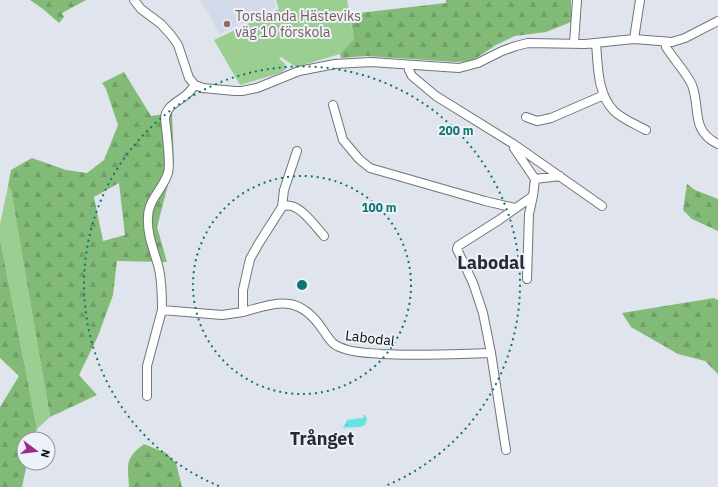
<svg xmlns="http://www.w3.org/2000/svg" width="718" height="487" font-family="'IBM Plex Sans',sans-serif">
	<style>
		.built { fill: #d2d9e8 }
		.grass { fill: #9bcf91 }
		.forest { fill: url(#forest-firs); fill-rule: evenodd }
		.water { fill: url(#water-ripples) }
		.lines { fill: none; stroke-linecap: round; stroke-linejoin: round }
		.street-casing { stroke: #71747b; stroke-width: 10 }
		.street { stroke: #fff; stroke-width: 8 }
		.ring { fill: none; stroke: #0f766e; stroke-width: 2; stroke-dasharray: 2 4 }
		.education-dot { fill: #8d6e63; stroke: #edf1f9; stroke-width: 1.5 }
		.labels { text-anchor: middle; stroke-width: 4; stroke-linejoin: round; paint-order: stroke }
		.education-label { font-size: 14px; fill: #785e54; stroke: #edf1f9; text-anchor: start }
		.street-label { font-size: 14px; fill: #0a0b0e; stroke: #edf1f9 }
		.district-label { font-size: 18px; font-weight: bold; fill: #282a30; stroke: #edf1f9 }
		.centre { fill: #0f766e; stroke: #edf1f9; stroke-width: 2 }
		.ring-label { font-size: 12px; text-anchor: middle; font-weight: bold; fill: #0f766e; stroke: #edf1f9; stroke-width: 4; stroke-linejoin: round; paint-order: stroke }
	</style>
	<defs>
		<pattern id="forest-firs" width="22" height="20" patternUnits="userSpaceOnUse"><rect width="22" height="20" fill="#82bb77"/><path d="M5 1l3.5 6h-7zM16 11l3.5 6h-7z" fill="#6f9f66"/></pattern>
		<pattern id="water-ripples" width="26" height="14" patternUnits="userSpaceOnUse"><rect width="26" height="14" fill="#65e4e5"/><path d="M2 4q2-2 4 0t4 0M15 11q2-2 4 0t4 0" fill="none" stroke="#56c2c3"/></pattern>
	</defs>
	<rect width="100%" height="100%" fill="#e0e4ec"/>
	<path class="built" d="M 200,0 L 274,0 L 276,7 L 219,34 L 209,14 Z"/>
	<path class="grass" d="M 276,0 L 347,0 L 354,39 L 340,54 L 296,67 L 281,57 L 279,59 C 284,62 286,64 286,69 L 280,73 L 240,85 L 214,40 L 279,9 Z
		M 8,186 L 11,190 L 50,417 L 37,429 L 0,239 L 0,224 Z"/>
	<path class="forest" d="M 30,0 L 86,0 L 62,13 L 64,17 L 59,23 L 43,9 Z
		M 446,0 L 571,0 L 571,22 L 546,32 L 515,36 L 496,45 L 472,61 L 456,62 L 366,56 L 341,58 L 340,54 L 354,39 L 350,14 L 446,3 Z
		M 124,72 L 151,116 L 172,113 L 174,162 L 157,227 L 167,262 L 117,261 L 113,295 L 98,336 L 79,375 L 97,395 L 50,417 L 11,190 L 8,186 L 11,170 L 32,158 L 66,170 L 87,173 L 104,160 L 118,125 L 106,89 L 102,83 ZM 119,183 L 125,235 L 103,241 L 94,197 Z
		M 687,184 L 695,190 L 718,199 L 718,231 L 692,219 L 683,210 Z
		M 0,239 L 37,429 L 33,439 L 24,439 L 24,463 L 27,463 L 22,487 L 0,487 L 0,407 L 19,376 L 0,358 Z
		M 714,298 L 718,300 L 718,374 L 705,361 L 678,354 L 631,327 L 622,313 Z
		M 144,444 L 166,453 L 176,463 L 182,487 L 129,487 C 128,464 124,459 144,444 Z"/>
	<path class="water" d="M 363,415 L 365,415 L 367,419 L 365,425 C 358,429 351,426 343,428 L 347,420 L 362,418 L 364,417 Z"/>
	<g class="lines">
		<g class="street-casing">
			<path id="street" d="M 134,0 L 141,9 L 161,24 L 171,35 L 178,45 L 189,78 L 195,85 L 203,88 L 235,91 L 242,91 L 257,88 L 299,71 L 335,64 L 371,62 L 459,68 L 478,63 L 502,51 L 516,46 L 528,43 L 585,44 L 634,39 L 672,42 L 685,38 L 718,21
				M 634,39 L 640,0
				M 665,42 L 666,47 C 674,60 686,72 692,85 C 701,109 690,130 718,144
				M 574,43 L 577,0
				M 596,43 C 598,65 597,94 614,111 C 622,119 635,124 646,130
				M 408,65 L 409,70 L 412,76 L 436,96 L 515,145 L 602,206
				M 333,105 L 343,140 L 359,159 L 370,168 L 485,201 L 515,208
				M 526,117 L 537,121 L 551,118 L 604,95
				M 535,179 L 560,176
				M 282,207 C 297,199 315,226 324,236
				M 527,279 L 529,214 L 533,196
				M 162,310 L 222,315 L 243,312 L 243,290 L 250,259 L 259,243 L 282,207 L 284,190 L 297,151
				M 243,312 C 279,302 299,294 323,330 C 331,342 333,346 348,350 C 358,353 370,353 381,354 C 418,356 454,354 491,353
				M 147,396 L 147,366 L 162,310 C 162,295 162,279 158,265 C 153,248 147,234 148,217 C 148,200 163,189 168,173 C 171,164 166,130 165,118 C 166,106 178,102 186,95 C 190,92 192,88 195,85
				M 506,450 L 491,353 L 483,313 L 473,283 L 457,249 L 458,246 L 499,220 L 533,196 L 535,179 L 514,148 L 515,145"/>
		</g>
		<use href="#street" class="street"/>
	</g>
	<g class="ring">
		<circle cx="302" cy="285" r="109"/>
		<path d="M219 486A218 218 0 1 1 385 486"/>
	</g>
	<circle class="education-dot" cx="227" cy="24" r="4"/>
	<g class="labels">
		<g class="education-label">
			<text x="235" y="21">Torslanda Hästeviks<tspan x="235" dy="16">väg 10 förskola</tspan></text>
		</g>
		<g class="street-label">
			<text transform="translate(370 338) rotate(7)" y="5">Labodal</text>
		</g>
		<g class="district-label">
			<text x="491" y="269">Labodal</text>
			<text x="322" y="445">Trånget</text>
		</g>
	</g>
	<circle cx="302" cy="285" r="6" class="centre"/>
	<g class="ring-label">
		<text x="456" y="135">200 m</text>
		<text x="379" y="212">100 m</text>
	</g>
	<g transform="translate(36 451) rotate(105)"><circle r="19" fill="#edf1f9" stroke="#92959b"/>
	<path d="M0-3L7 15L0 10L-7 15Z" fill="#9c2c8a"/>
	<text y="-6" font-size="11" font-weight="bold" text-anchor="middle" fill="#0a0b0e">N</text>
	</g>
</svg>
